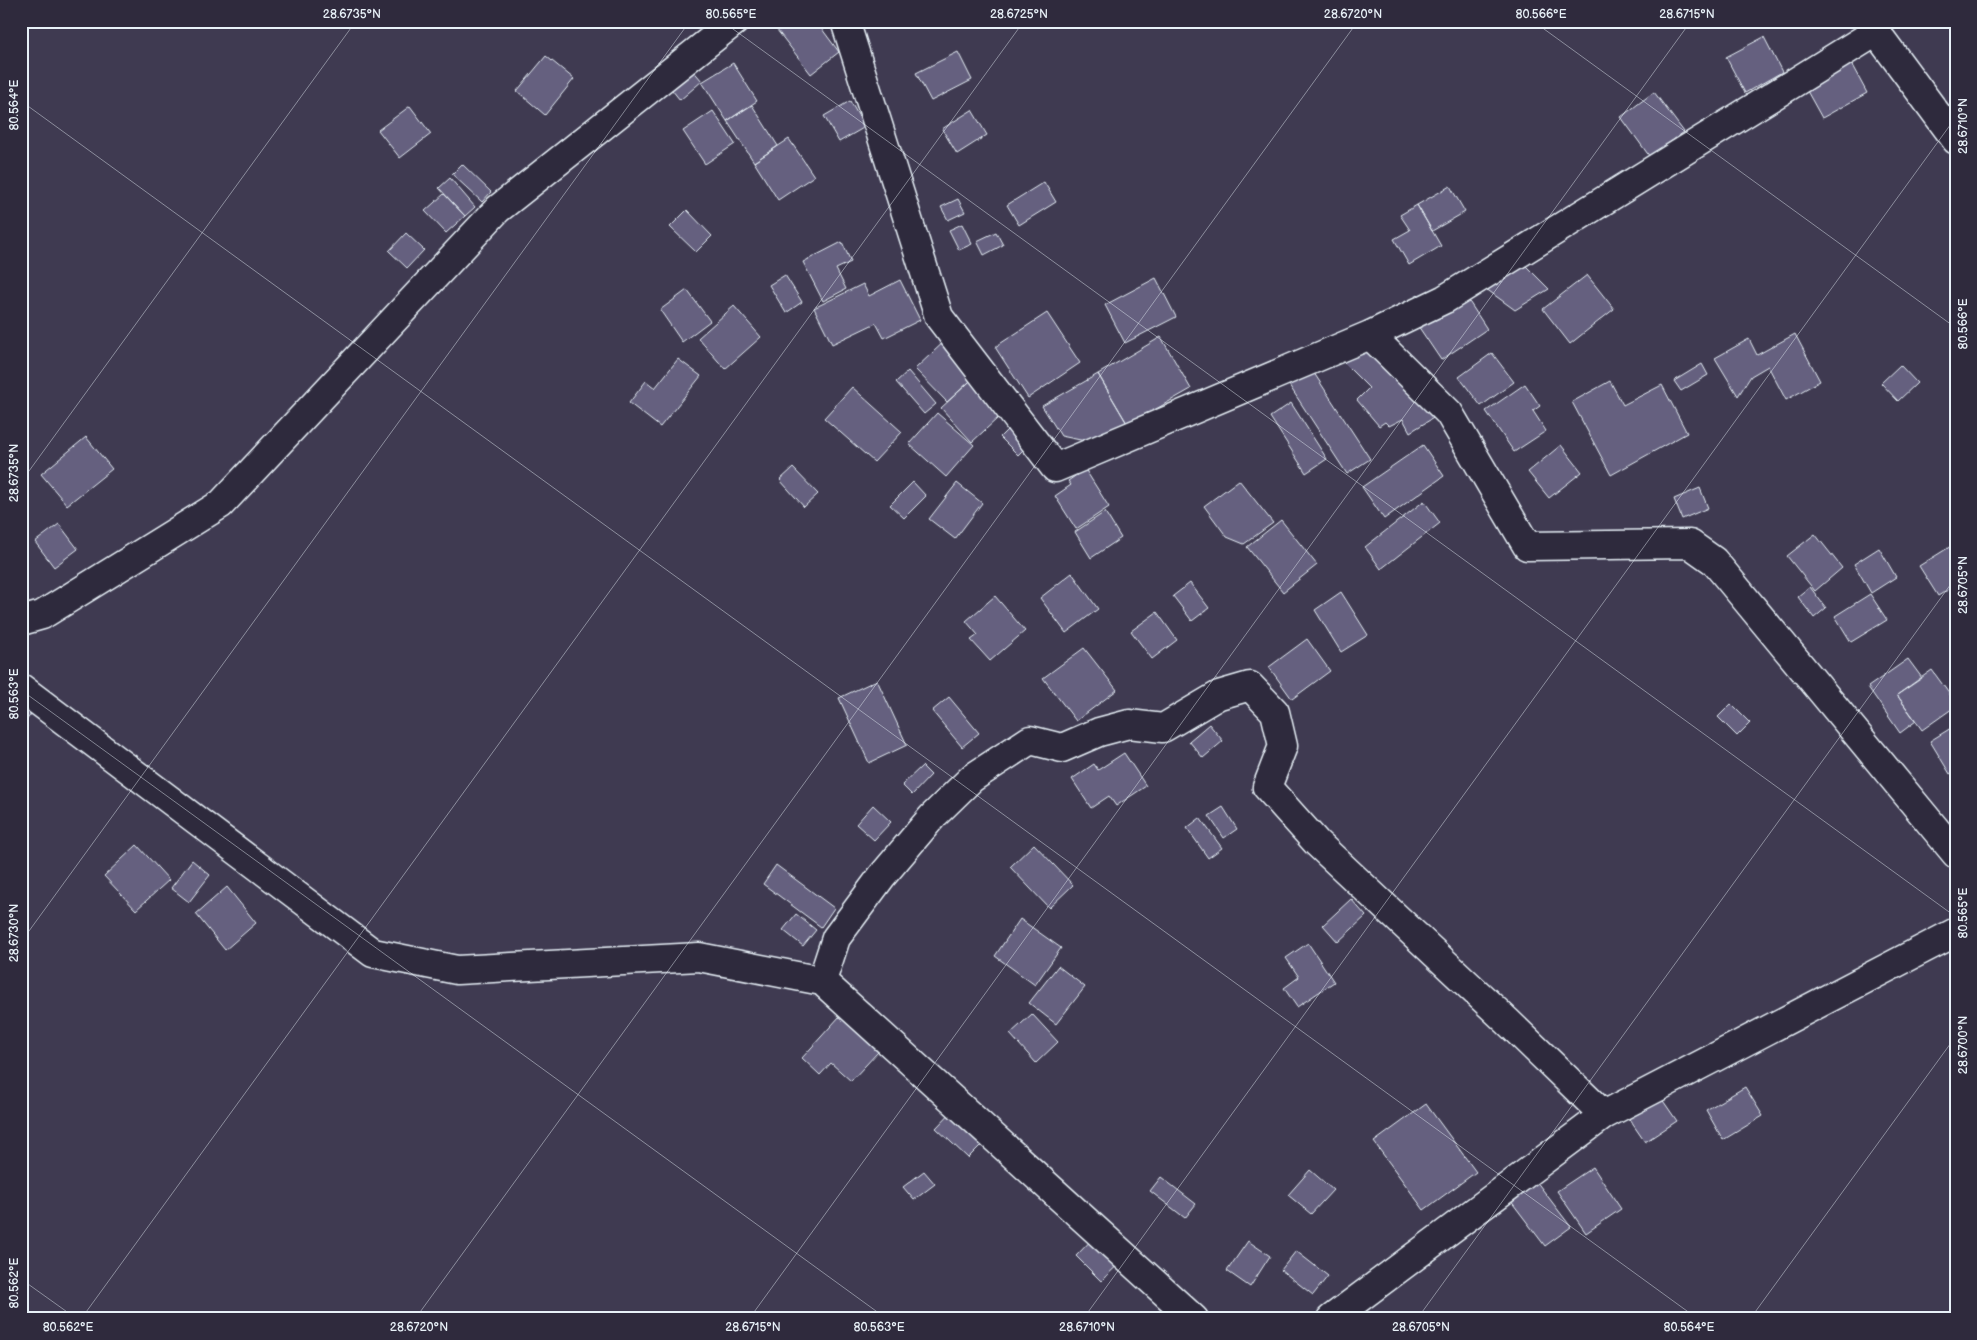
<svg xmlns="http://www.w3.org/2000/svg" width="1977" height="1340" font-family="'Balsamiq Sans',sans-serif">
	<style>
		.building { fill: #65617f; stroke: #e8f1f8 }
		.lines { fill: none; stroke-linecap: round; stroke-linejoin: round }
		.street-casing { stroke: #e8f1f8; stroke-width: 31 }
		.street { stroke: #2f2a3d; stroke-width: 28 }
		.ticks { fill: none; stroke: #e8f1f8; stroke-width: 1; stroke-opacity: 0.45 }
		.neatline { fill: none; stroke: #e8f1f8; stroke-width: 2 }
		.ticks-label { font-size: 12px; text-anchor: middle; fill: #e8f1f8 }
	</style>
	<rect width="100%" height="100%" fill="#3f3a51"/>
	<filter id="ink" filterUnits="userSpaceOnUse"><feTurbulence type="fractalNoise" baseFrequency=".02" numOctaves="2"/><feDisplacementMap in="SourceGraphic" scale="10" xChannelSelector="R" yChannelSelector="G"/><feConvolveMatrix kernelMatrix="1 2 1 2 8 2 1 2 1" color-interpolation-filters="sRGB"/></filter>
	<g filter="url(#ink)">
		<path class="building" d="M 770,21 L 816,21 L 839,52 L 811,74 Z
			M 1764,37 L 1782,72 L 1745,93 L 1726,57 Z
			M 958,52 L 972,80 L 931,101 L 916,73 Z
			M 546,56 L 574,79 L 545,115 L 517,91 Z
			M 1847,56 L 1867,93 L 1822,118 L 1802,82 Z
			M 686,62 L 702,81 L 680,100 L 664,80 Z
			M 733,63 L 757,101 L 727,121 L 702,82 Z
			M 1654,92 L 1684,132 L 1650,157 L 1621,117 Z
			M 850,101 L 865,127 L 839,142 L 824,116 Z
			M 752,105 L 778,146 L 754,162 L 727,121 Z
			M 410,106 L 431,134 L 400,158 L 378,130 Z
			M 972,110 L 987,135 L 957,154 L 942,129 Z
			M 713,111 L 735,144 L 705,164 L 683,131 Z
			M 789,139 L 814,176 L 778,200 L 754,162 Z
			M 462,164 L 491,192 L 482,202 L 452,174 Z
			M 450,178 L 475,207 L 465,216 L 439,188 Z
			M 1044,182 L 1056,202 L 1019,225 L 1007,205 Z
			M 1450,186 L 1465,212 L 1432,231 L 1417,205 Z
			M 444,194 L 465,216 L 446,233 L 425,211 Z
			M 958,199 L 965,212 L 948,220 L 941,207 Z
			M 1417,205 L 1441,246 L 1409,265 L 1394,239 L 1410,230 L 1400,215 Z
			M 687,210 L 712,236 L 696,252 L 670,227 Z
			M 962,224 L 972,244 L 959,250 L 949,230 Z
			M 996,232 L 1003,245 L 984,255 L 977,241 Z
			M 406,233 L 424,250 L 407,268 L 389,251 Z
			M 842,242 L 851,262 L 836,269 L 846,289 L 823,301 L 803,262 Z
			M 1518,258 L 1549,289 L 1515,310 L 1482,286 Z
			M 785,275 L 802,302 L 786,313 L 769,285 Z
			M 1587,275 L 1614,309 L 1570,344 L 1543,309 Z
			M 1156,278 L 1176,317 L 1125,343 L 1105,305 Z
			M 900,280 L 920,320 L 884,338 L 876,323 L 832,344 L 814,308 L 863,284 L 869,296 Z
			M 687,290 L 710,321 L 682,342 L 660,310 Z
			M 1468,300 L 1487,329 L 1441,360 L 1412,317 Z
			M 734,306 L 761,337 L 725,369 L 698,338 Z
			M 1047,313 L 1080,363 L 1028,398 L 995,347 Z
			M 1390,330 L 1445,411 L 1410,432 L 1403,419 L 1389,426 L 1385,422 L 1379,426 L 1357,400 L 1369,388 L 1328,347 Z
			M 1795,334 L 1820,381 L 1786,400 L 1768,366 L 1751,376 L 1738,396 L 1715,358 L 1749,339 L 1757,355 Z
			M 1161,337 L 1191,389 L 1128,425 L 1098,374 Z
			M 948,338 L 980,372 L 947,402 L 915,369 Z
			M 1492,353 L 1514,382 L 1481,406 L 1459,377 Z
			M 678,359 L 701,376 L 660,427 L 629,403 L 646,381 L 655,388 Z
			M 1702,364 L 1708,375 L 1681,391 L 1674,381 Z
			M 1900,365 L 1917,383 L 1898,401 L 1881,383 Z
			M 1312,370 L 1370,459 L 1347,474 L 1289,385 Z
			M 908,371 L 936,404 L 924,414 L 896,382 Z
			M 980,372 L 1011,406 L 972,442 L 941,408 Z
			M 1098,374 L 1128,425 L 1095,443 L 1061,436 L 1042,406 Z
			M 1610,381 L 1623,405 L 1662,385 L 1687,433 L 1611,475 L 1572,402 Z
			M 1525,384 L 1540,406 L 1533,411 L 1546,431 L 1514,452 L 1486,411 Z
			M 852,387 L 902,432 L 874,462 L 824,418 Z
			M 1291,403 L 1327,459 L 1306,473 L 1270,417 Z
			M 937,413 L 974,445 L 946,477 L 909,444 Z
			M 1015,422 L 1033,440 L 1018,455 L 1000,437 Z
			M 86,437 L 112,469 L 67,505 L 41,474 Z
			M 1423,445 L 1444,476 L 1384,519 L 1362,487 Z
			M 1561,445 L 1582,472 L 1549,498 L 1528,472 Z
			M 793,468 L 818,494 L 804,507 L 780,480 Z
			M 1085,469 L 1109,507 L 1076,529 L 1055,496 L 1071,485 L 1068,481 Z
			M 1239,480 L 1273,523 L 1244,544 L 1227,537 L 1204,506 Z
			M 913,482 L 926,496 L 904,518 L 890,505 Z
			M 957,483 L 982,503 L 955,539 L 929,519 Z
			M 1700,488 L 1708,508 L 1682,519 L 1674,499 Z
			M 1424,501 L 1440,523 L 1381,569 L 1365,547 Z
			M 1105,512 L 1121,538 L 1091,558 L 1075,532 Z
			M 1281,520 L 1317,565 L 1283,592 L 1247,547 Z
			M 59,524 L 78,549 L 54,567 L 35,542 Z
			M 1815,534 L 1842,568 L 1815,591 L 1787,556 Z
			M 1956,543 L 1956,585 L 1938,596 L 1919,566 Z
			M 1879,548 L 1896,577 L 1871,593 L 1854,564 Z
			M 1072,573 L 1098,609 L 1066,633 L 1040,598 Z
			M 1190,583 L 1209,608 L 1192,621 L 1173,596 Z
			M 1810,587 L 1826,608 L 1814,618 L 1798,597 Z
			M 1341,592 L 1368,635 L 1341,652 L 1315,610 Z
			M 1870,594 L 1887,620 L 1851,642 L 1835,616 Z
			M 995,596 L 1025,631 L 990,661 L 971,640 L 978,635 L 966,621 Z
			M 1157,612 L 1177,640 L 1152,659 L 1131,631 Z
			M 1307,639 L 1330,671 L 1292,699 L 1269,667 Z
			M 1084,648 L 1117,690 L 1076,721 L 1043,678 Z
			M 1908,659 L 1922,678 L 1897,695 L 1916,721 L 1900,733 L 1868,687 Z
			M 1932,670 L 1956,703 L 1956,706 L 1922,730 L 1897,695 Z
			M 877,680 L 907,745 L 869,763 L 839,698 Z
			M 21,690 L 39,704 L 21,727 Z
			M 949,697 L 979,733 L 962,747 L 932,711 Z
			M 1731,704 L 1750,723 L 1737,736 L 1718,717 Z
			M 1209,724 L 1223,741 L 1203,758 L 1189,741 Z
			M 1951,728 L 1956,736 L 1956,770 L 1950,774 L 1930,741 Z
			M 1124,753 L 1146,786 L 1116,806 L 1109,796 L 1091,808 L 1072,779 L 1094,764 L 1098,770 Z
			M 922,766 L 931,775 L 912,795 L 902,785 Z
			M 873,805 L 891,822 L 874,840 L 856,824 Z
			M 1223,807 L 1237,829 L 1224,838 L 1209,816 Z
			M 1200,818 L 1222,848 L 1208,858 L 1187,828 Z
			M 1034,844 L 1073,885 L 1049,908 L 1010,867 Z
			M 137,845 L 169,880 L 136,910 L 104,876 Z
			M 192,860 L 210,875 L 189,902 L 171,888 Z
			M 776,865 L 834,908 L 821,927 L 763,884 Z
			M 227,887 L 256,923 L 225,950 L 196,914 Z
			M 1351,899 L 1366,916 L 1338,942 L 1323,925 Z
			M 796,914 L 816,930 L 803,946 L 783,930 Z
			M 1020,919 L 1061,948 L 1035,985 L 995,956 Z
			M 1308,943 L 1334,982 L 1297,1007 L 1284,988 L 1299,977 L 1286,958 Z
			M 1058,966 L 1085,987 L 1056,1024 L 1029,1003 Z
			M 1032,1014 L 1058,1042 L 1036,1063 L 1010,1034 Z
			M 840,1016 L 878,1052 L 851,1081 L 831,1063 L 820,1075 L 802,1058 Z
			M 1745,1087 L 1763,1116 L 1723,1140 L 1706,1110 Z
			M 1657,1092 L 1677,1121 L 1645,1142 L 1625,1113 Z
			M 1426,1104 L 1476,1172 L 1424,1210 L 1374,1142 Z
			M 958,1105 L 990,1136 L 968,1158 L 936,1128 Z
			M 1593,1167 L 1621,1209 L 1586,1233 L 1557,1191 Z
			M 1310,1170 L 1333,1190 L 1311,1214 L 1288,1195 Z
			M 924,1171 L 935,1184 L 914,1200 L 903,1187 Z
			M 1161,1177 L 1196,1204 L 1185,1218 L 1150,1191 Z
			M 1533,1177 L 1571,1227 L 1545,1246 L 1507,1196 Z
			M 1102,1229 L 1128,1255 L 1101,1281 L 1076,1256 Z
			M 1248,1241 L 1270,1256 L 1250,1287 L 1227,1271 Z
			M 1296,1251 L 1328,1276 L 1313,1295 L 1281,1270 Z"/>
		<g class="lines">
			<g class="street-casing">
				<path id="street" d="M 845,21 L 939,317 L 1055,468 L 1370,335 L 1449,413 L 1527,546 L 1690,544 L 1714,561 L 1956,854
					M 1868,21 L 1956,140
					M 1370,335 L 1445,299 L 1876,32
					M 21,621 L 42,615 L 221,504 L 498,209 L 735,21
					M 21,688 L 373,953 L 457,970 L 699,957 L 822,981 L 1194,1319
					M 822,981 L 836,938 L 882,876 L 932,817 L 972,778 L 1030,740 L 1062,748 L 1099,732 L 1129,724 L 1163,728 L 1219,695 L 1250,686 L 1275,712 L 1283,746 L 1267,787 L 1317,843 L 1508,1022 L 1604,1115
					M 1331,1319 L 1604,1115 L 1956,932"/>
			</g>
			<use href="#street" class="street"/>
		</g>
	</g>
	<path class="ticks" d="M 722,21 L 1956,917M 1533,21 L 1956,328M 21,23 L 22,21M 21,101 L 1698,1319M 21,482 L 356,21M 21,690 L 887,1319M 21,942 L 690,21M 21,1279 L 77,1319M 81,1319 L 1024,21M 415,1319 L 1358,21M 749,1319 L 1691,21M 1083,1319 L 1956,117M 1417,1319 L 1956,577M 1750,1319 L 1956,1036"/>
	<rect width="1977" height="1340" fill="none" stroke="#2f2a3d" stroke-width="55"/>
	<rect x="28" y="28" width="1922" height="1284" class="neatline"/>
	<g class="ticks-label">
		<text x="352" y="18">28.6735°N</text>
		<text x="731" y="18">80.565°E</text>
		<text x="1019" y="18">28.6725°N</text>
		<text x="1353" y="18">28.6720°N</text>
		<text x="1541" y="18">80.566°E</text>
		<text x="1687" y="18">28.6715°N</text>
		<text transform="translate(14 105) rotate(-90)" y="4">80.564°E</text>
		<text transform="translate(1963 126) rotate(-90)" y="4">28.6710°N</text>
		<text transform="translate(1963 324) rotate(-90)" y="4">80.566°E</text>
		<text transform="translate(14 473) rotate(-90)" y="4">28.6735°N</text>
		<text transform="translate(1963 585) rotate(-90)" y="4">28.6705°N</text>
		<text transform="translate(14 694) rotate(-90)" y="4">80.563°E</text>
		<text transform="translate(1963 913) rotate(-90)" y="4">80.565°E</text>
		<text transform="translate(14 933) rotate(-90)" y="4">28.6730°N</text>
		<text transform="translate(1963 1045) rotate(-90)" y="4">28.6700°N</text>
		<text transform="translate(14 1283) rotate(-90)" y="4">80.562°E</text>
		<text x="68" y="1331">80.562°E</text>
		<text x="419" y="1331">28.6720°N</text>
		<text x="753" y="1331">28.6715°N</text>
		<text x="879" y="1331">80.563°E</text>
		<text x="1087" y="1331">28.6710°N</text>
		<text x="1421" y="1331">28.6705°N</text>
		<text x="1689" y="1331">80.564°E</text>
	</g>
</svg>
